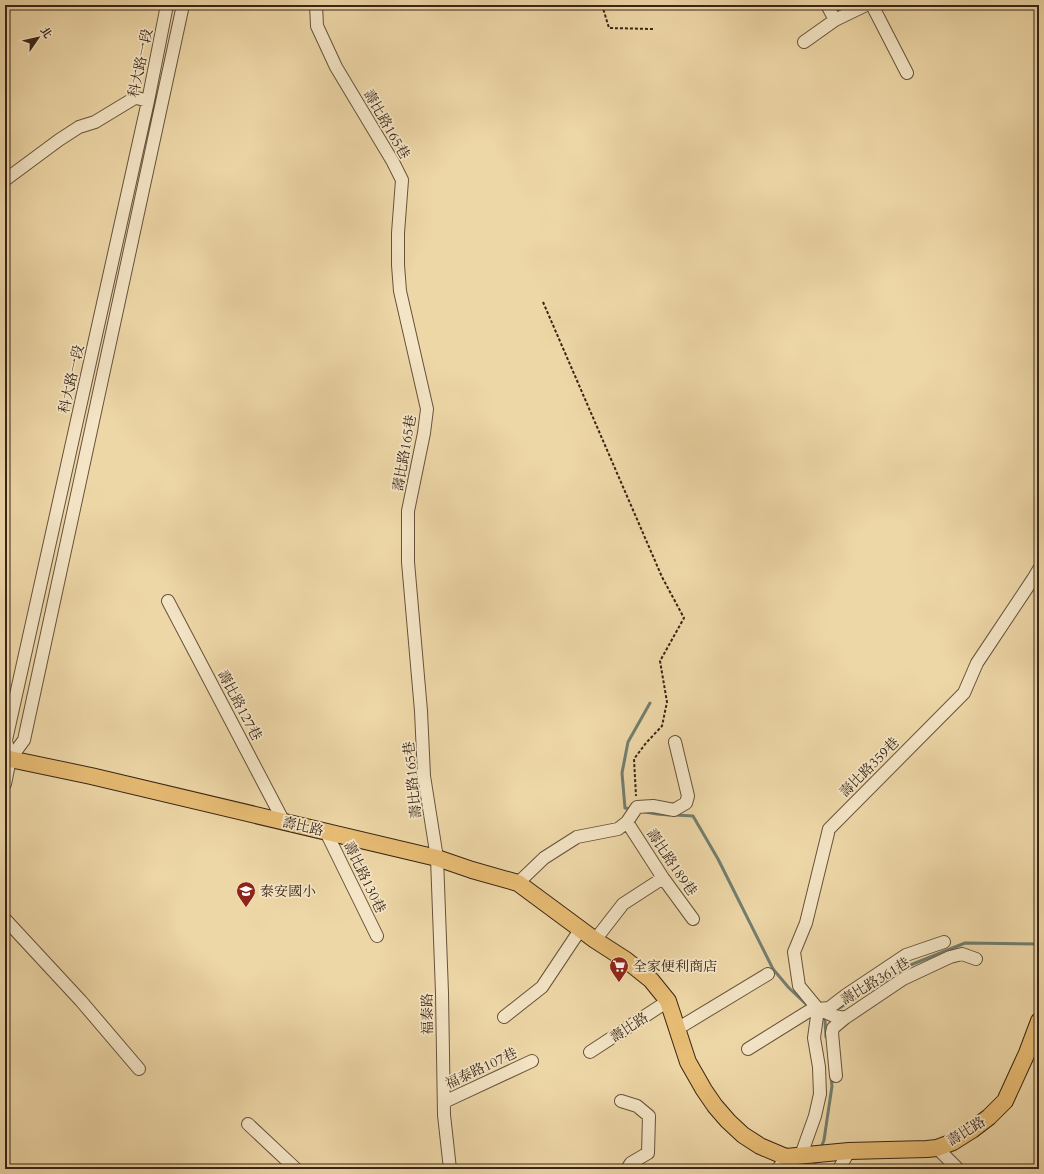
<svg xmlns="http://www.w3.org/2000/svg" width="1044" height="1174" font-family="Cardo,'Noto Serif TC',serif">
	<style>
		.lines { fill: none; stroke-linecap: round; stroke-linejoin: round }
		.stream { stroke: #727e70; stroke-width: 3 }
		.minor-casing { stroke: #66523b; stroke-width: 14 }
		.major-casing { stroke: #382517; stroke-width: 18 }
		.path { stroke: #382517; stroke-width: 2; stroke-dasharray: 3 2; stroke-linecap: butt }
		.minor { stroke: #f4e5c6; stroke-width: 12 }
		.major { stroke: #e7bc74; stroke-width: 16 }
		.labels { text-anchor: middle; stroke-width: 3.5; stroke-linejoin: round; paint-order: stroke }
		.street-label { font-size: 14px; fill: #382517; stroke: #f4e5c6 }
		.poi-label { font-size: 14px; fill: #382517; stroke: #f4e5c6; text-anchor: start }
	</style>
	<rect width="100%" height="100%" fill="#eed7a7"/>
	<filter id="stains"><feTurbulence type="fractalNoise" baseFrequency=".005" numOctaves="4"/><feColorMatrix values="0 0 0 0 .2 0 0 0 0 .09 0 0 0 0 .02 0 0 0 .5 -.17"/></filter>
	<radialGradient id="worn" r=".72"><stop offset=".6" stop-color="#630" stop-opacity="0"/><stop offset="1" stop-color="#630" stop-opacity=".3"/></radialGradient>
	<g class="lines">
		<path class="stream" d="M 632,809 L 625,808 L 622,773 L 628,742 L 650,703
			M 645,812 L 657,814 L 669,815
			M 675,815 L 693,816 L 718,859 L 773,969 L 789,988 L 808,1006
			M 836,1010 L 908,966 L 965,943 L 1039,944
			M 825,1021 L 826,1037
			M 821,1148 L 824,1140 L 832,1086 L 831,1077
			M 813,1169 L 817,1159"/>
		<g class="minor-casing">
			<path id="minor" d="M 316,5 L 317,26 L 336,67 L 393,162 L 402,180 L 398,233 L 398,265 L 400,291 L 427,409 L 424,433 L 408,511 L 408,562 L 421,711 L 424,776 L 437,858 L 442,993 L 444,1115 L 450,1169
				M 827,5 L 835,20
				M 872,5 L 907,73
				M 804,42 L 835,20 L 866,5
				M 5,180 L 59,140 L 79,127 L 95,122 L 133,99 L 137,98 L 148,101
				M 168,601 L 284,822
				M 10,759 L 6,740 L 148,101 L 167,5
				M 5,784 L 10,759 L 24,740 L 183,5
				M 627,822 L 663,878 L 693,919
				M 326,832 L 377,936
				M 518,883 L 544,858 L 577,837 L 618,829 L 627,822 L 637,807 L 653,806 L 674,810 L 686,803 L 688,796 L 675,742
				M 5,919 L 81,1001 L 139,1069
				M 595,940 L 623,904 L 663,878
				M 976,959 L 962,954 L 950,957 L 903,979 L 845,1018 L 834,1016 L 818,1009 L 799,986 L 794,952 L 806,923 L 829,829 L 964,693 L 977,663 L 1033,579 L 1039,569
				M 504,1017 L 542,987 L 580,930
				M 677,1029 L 768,974
				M 748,1049 L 809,1011 L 818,1009
				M 590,1052 L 668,1001
				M 836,1076 L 832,1033 L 833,1028 L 845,1018
				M 621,1101 L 637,1106 L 649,1116 L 648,1153 L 631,1163 L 627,1169
				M 444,1102 L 532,1061
				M 248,1124 L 296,1169
				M 937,1148 L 958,1169
				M 801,1155 L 815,1116 L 820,1094 L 819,1067 L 814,1038 L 818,1009 L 829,1008 L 846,995 L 906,955 L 944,942
				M 778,1169 L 786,1157
				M 839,1169 L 849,1151"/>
		</g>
		<g class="major-casing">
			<path id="major" d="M 5,758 L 91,776 L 437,858 L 472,870 L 518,883 L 595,940 L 626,960 L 651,980 L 668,1001 L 688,1062 L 704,1090 L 715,1106 L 728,1121 L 743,1135 L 760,1146 L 786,1157 L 849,1151 L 927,1149 L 937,1148 L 953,1142 L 972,1130 L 989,1117 L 1005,1101 L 1027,1053 L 1039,1021"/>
		</g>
		<path class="path" d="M 602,5 L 609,28 L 653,29
			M 543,302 L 662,577 L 684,618 L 660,661 L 667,702 L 662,726 L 646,743 L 634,759 L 636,796"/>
		<use href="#minor" class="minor"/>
		<use href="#major" class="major"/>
	</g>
	<defs>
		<g id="school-pin" transform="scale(1)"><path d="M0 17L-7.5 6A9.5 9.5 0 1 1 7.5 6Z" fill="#8f2418" stroke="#f4e5c6"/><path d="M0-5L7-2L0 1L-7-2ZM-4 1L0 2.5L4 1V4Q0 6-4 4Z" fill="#fff"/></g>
		<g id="supermarket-pin" transform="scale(1)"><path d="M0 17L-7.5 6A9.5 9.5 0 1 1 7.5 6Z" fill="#8f2418" stroke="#f4e5c6"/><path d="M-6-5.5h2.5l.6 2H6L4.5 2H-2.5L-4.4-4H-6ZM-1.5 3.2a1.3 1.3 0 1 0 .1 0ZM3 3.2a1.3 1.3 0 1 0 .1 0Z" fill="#fff"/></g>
	</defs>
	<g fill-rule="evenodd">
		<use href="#school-pin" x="246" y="891"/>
		<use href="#supermarket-pin" x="619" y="966"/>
	</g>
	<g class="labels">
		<g class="street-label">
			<text transform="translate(140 63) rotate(-78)" y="5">科大路一段</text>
			<text transform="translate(387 124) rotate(60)" y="5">壽比路165巷</text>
			<text transform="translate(71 379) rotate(-77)" y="5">科大路一段</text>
			<text transform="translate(404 453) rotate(-80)" y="5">壽比路165巷</text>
			<text transform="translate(240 705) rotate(62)" y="5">壽比路127巷</text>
			<text transform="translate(869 767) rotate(-45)" y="5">壽比路359巷</text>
			<text transform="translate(412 780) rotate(-96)" y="5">壽比路165巷</text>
			<text transform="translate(303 826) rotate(13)" y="5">壽比路</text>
			<text transform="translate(672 862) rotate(56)" y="5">壽比路189巷</text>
			<text transform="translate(365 877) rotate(64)" y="5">壽比路130巷</text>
			<text transform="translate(875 981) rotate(-31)" y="5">壽比路361巷</text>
			<text transform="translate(427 1014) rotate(-91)" y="5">福泰路</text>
			<text transform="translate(629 1027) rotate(-33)" y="5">壽比路</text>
			<text transform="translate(481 1068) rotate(-25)" y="5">福泰路107巷</text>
			<text transform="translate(966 1131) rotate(-32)" y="5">壽比路</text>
		</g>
		<g class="poi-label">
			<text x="260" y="896">泰安國小</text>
			<text x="633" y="971">全家便利商店</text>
		</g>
	</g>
	<rect width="1044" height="1174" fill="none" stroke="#eed7a7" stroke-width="20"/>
	<rect x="6" y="6" width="1032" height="1162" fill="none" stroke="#382517" stroke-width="2"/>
	<rect x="10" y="10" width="1024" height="1154" fill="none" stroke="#382517"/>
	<g transform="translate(38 38) rotate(56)" stroke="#f4e5c6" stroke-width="3" paint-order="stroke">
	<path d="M0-3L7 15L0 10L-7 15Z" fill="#382517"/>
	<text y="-6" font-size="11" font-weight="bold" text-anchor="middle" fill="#382517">北</text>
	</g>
	<rect width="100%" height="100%" filter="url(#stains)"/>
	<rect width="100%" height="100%" fill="url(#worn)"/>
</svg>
